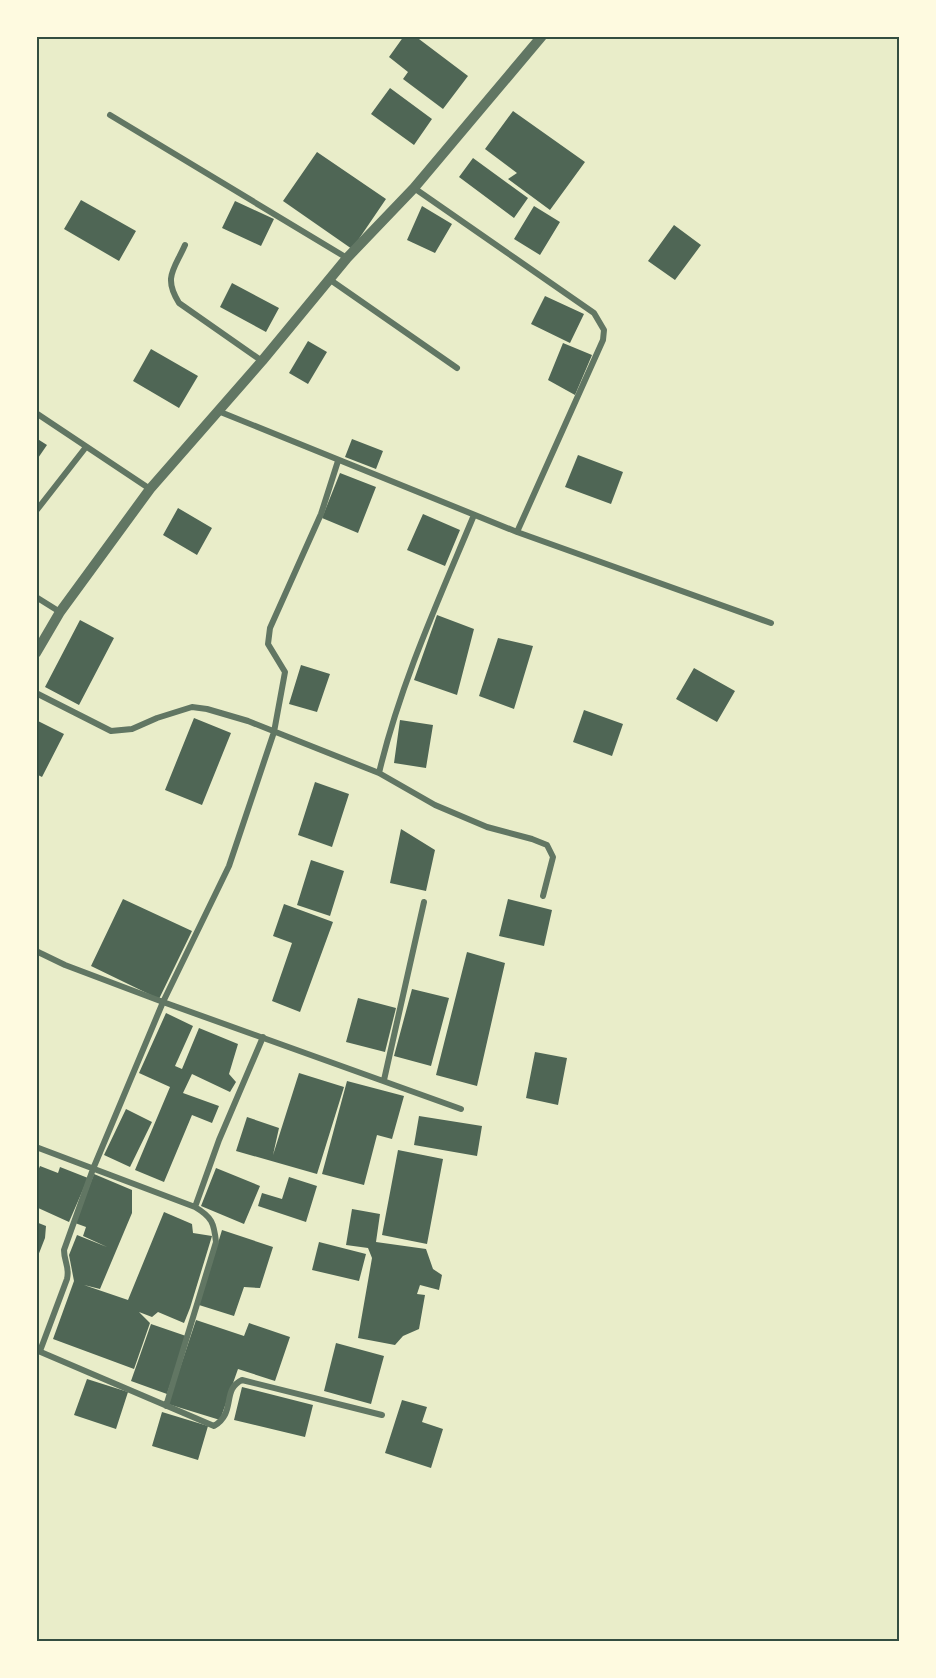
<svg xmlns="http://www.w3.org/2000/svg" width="936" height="1678" font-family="'Fira Sans Condensed',sans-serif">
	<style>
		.building { fill: #4f6655 }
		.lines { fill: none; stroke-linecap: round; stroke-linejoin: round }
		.minor { stroke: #617663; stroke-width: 6 }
		.tertiary { stroke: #617663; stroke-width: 10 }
		.neatline { fill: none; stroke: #344e41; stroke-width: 2 }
	</style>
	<rect width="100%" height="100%" fill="#e9edc9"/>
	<path class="building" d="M 404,36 L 415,36 L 468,76 L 443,109 L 403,79 L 408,72 L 389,57 Z
		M 390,88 L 432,119 L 414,145 L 371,114 Z
		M 513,111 L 585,162 L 550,210 L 508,179 L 517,173 L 485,149 Z
		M 317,152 L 386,199 L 352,249 L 283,201 Z
		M 473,158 L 528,198 L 514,218 L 459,177 Z
		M 81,200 L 136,231 L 119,261 L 64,229 Z
		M 235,201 L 274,219 L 261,246 L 222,228 Z
		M 422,206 L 452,224 L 435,253 L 407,240 Z
		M 534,206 L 560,222 L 540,255 L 514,239 Z
		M 674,225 L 701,245 L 675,280 L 648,261 Z
		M 232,283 L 279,308 L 266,332 L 220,307 Z
		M 545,296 L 584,314 L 570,343 L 531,324 Z
		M 308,341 L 327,352 L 308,384 L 289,373 Z
		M 563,343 L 592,355 L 575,395 L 548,380 Z
		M 151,349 L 198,376 L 179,408 L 133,381 Z
		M 36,438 L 47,445 L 36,461 Z
		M 352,439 L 383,451 L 376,469 L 345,457 Z
		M 578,455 L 623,472 L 611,504 L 565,487 Z
		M 340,473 L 376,487 L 358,533 L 322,518 Z
		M 178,508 L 212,528 L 197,555 L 163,535 Z
		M 423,514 L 460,530 L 445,566 L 407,550 Z
		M 437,615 L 474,629 L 457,695 L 414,680 Z
		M 80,620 L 114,638 L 79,705 L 45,687 Z
		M 498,638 L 533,646 L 514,709 L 479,696 Z
		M 301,665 L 330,674 L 317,712 L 289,704 Z
		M 694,668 L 735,691 L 717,722 L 676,699 Z
		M 584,710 L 623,724 L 612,756 L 573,742 Z
		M 194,718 L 231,733 L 202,805 L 165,790 Z
		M 36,720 L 64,734 L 42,777 L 36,774 Z
		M 400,720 L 433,725 L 426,768 L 394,763 Z
		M 315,782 L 349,794 L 332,847 L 298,835 Z
		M 401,829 L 435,850 L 426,891 L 390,883 Z
		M 311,860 L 344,871 L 330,916 L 297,905 Z
		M 123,899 L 192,931 L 159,999 L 91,966 Z
		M 508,899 L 552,910 L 544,946 L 499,936 Z
		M 284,904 L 333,922 L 300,1012 L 272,1001 L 292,943 L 273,936 Z
		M 467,952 L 505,963 L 477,1086 L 436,1075 Z
		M 412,989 L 449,998 L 431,1066 L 394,1056 Z
		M 358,998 L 396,1008 L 385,1052 L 346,1042 Z
		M 166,1013 L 193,1026 L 175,1066 L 182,1069 L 199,1028 L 238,1044 L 229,1074 L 236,1082 L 230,1092 L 192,1074 L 183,1093 L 219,1106 L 212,1123 L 192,1115 L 164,1182 L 135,1170 L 170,1087 L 139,1073 Z
		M 535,1052 L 567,1058 L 558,1105 L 526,1098 Z
		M 299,1073 L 344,1087 L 317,1174 L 236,1151 L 247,1117 L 279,1128 L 273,1155 Z
		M 347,1081 L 404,1096 L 392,1139 L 377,1135 L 364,1185 L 322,1174 Z
		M 126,1109 L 152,1122 L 130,1167 L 104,1155 Z
		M 419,1116 L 482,1126 L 477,1156 L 414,1145 Z
		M 398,1150 L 443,1159 L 427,1244 L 382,1235 Z
		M 40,1166 L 58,1173 L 60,1167 L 88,1178 L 69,1222 L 36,1207 L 36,1175 Z
		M 216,1168 L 260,1186 L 244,1224 L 201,1206 Z
		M 94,1174 L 132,1190 L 132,1213 L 100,1289 L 84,1285 L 128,1300 L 164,1212 L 192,1224 L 193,1233 L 212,1236 L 190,1308 L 184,1323 L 158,1312 L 152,1317 L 139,1312 L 150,1323 L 134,1369 L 53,1339 L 74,1281 L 69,1255 L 77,1235 L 107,1247 L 83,1236 L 86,1227 L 75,1223 Z
		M 289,1177 L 317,1186 L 306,1222 L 258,1206 L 262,1193 L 282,1199 Z
		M 352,1209 L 380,1214 L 376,1242 L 426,1249 L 433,1269 L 442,1275 L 439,1290 L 420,1285 L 417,1294 L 425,1295 L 419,1329 L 403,1336 L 395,1345 L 358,1338 L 372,1258 L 368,1248 L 346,1245 Z
		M 36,1222 L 46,1226 L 45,1238 L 36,1261 Z
		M 222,1230 L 273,1247 L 260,1288 L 244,1287 L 234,1316 L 199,1305 Z
		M 319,1242 L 366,1254 L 359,1281 L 312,1270 Z
		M 196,1320 L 244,1336 L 249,1323 L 290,1337 L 275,1381 L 238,1369 L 220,1420 L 168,1404 Z
		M 151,1324 L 186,1336 L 167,1394 L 131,1381 Z
		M 336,1343 L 384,1356 L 371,1404 L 324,1391 Z
		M 87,1379 L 128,1392 L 116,1429 L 74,1415 Z
		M 242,1387 L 313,1405 L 305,1437 L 234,1420 Z
		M 402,1400 L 427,1407 L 422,1422 L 443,1429 L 431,1468 L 385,1453 Z
		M 162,1412 L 208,1426 L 198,1460 L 152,1446 Z"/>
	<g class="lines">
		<path class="minor" d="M 110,115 L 347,258
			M 414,188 L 594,313 L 604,330 L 603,340 L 517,532
			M 185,245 C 174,270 163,277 179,303 L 262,361
			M 329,279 L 457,368
			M 218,411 L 517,532 L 771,623
			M 36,413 L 150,489
			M 36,511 L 86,447
			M 36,597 L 60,612
			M 36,693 L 111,731 L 132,729 L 157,718 L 192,707 L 207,709 L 248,721 L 379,773 L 435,805 L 487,827 L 532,839 L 547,845 L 553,857 L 543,896
			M 379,773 C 400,684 439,599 474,515
			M 36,951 L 65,965 L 163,1002 L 461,1109
			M 384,1080 L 424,902
			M 36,1147 L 195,1207 C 212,1217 214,1223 216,1242 L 166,1406
			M 195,1207 L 219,1140 L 263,1037
			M 36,1350 L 214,1426 C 237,1412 221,1390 242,1380 L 382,1415
			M 40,1351 L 67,1279 C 70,1267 64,1262 64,1250 L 93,1169 L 163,1002 L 229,866 L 274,732 L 285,672 L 268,644 L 270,628 L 321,514 L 338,461"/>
		<path class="tertiary" d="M 36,653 L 60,612 L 150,489 L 262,361 L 347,258 L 414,188 L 542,36"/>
	</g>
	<rect width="936" height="1678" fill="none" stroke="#fefae0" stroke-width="75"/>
	<rect x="38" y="38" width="860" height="1602" class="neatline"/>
</svg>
